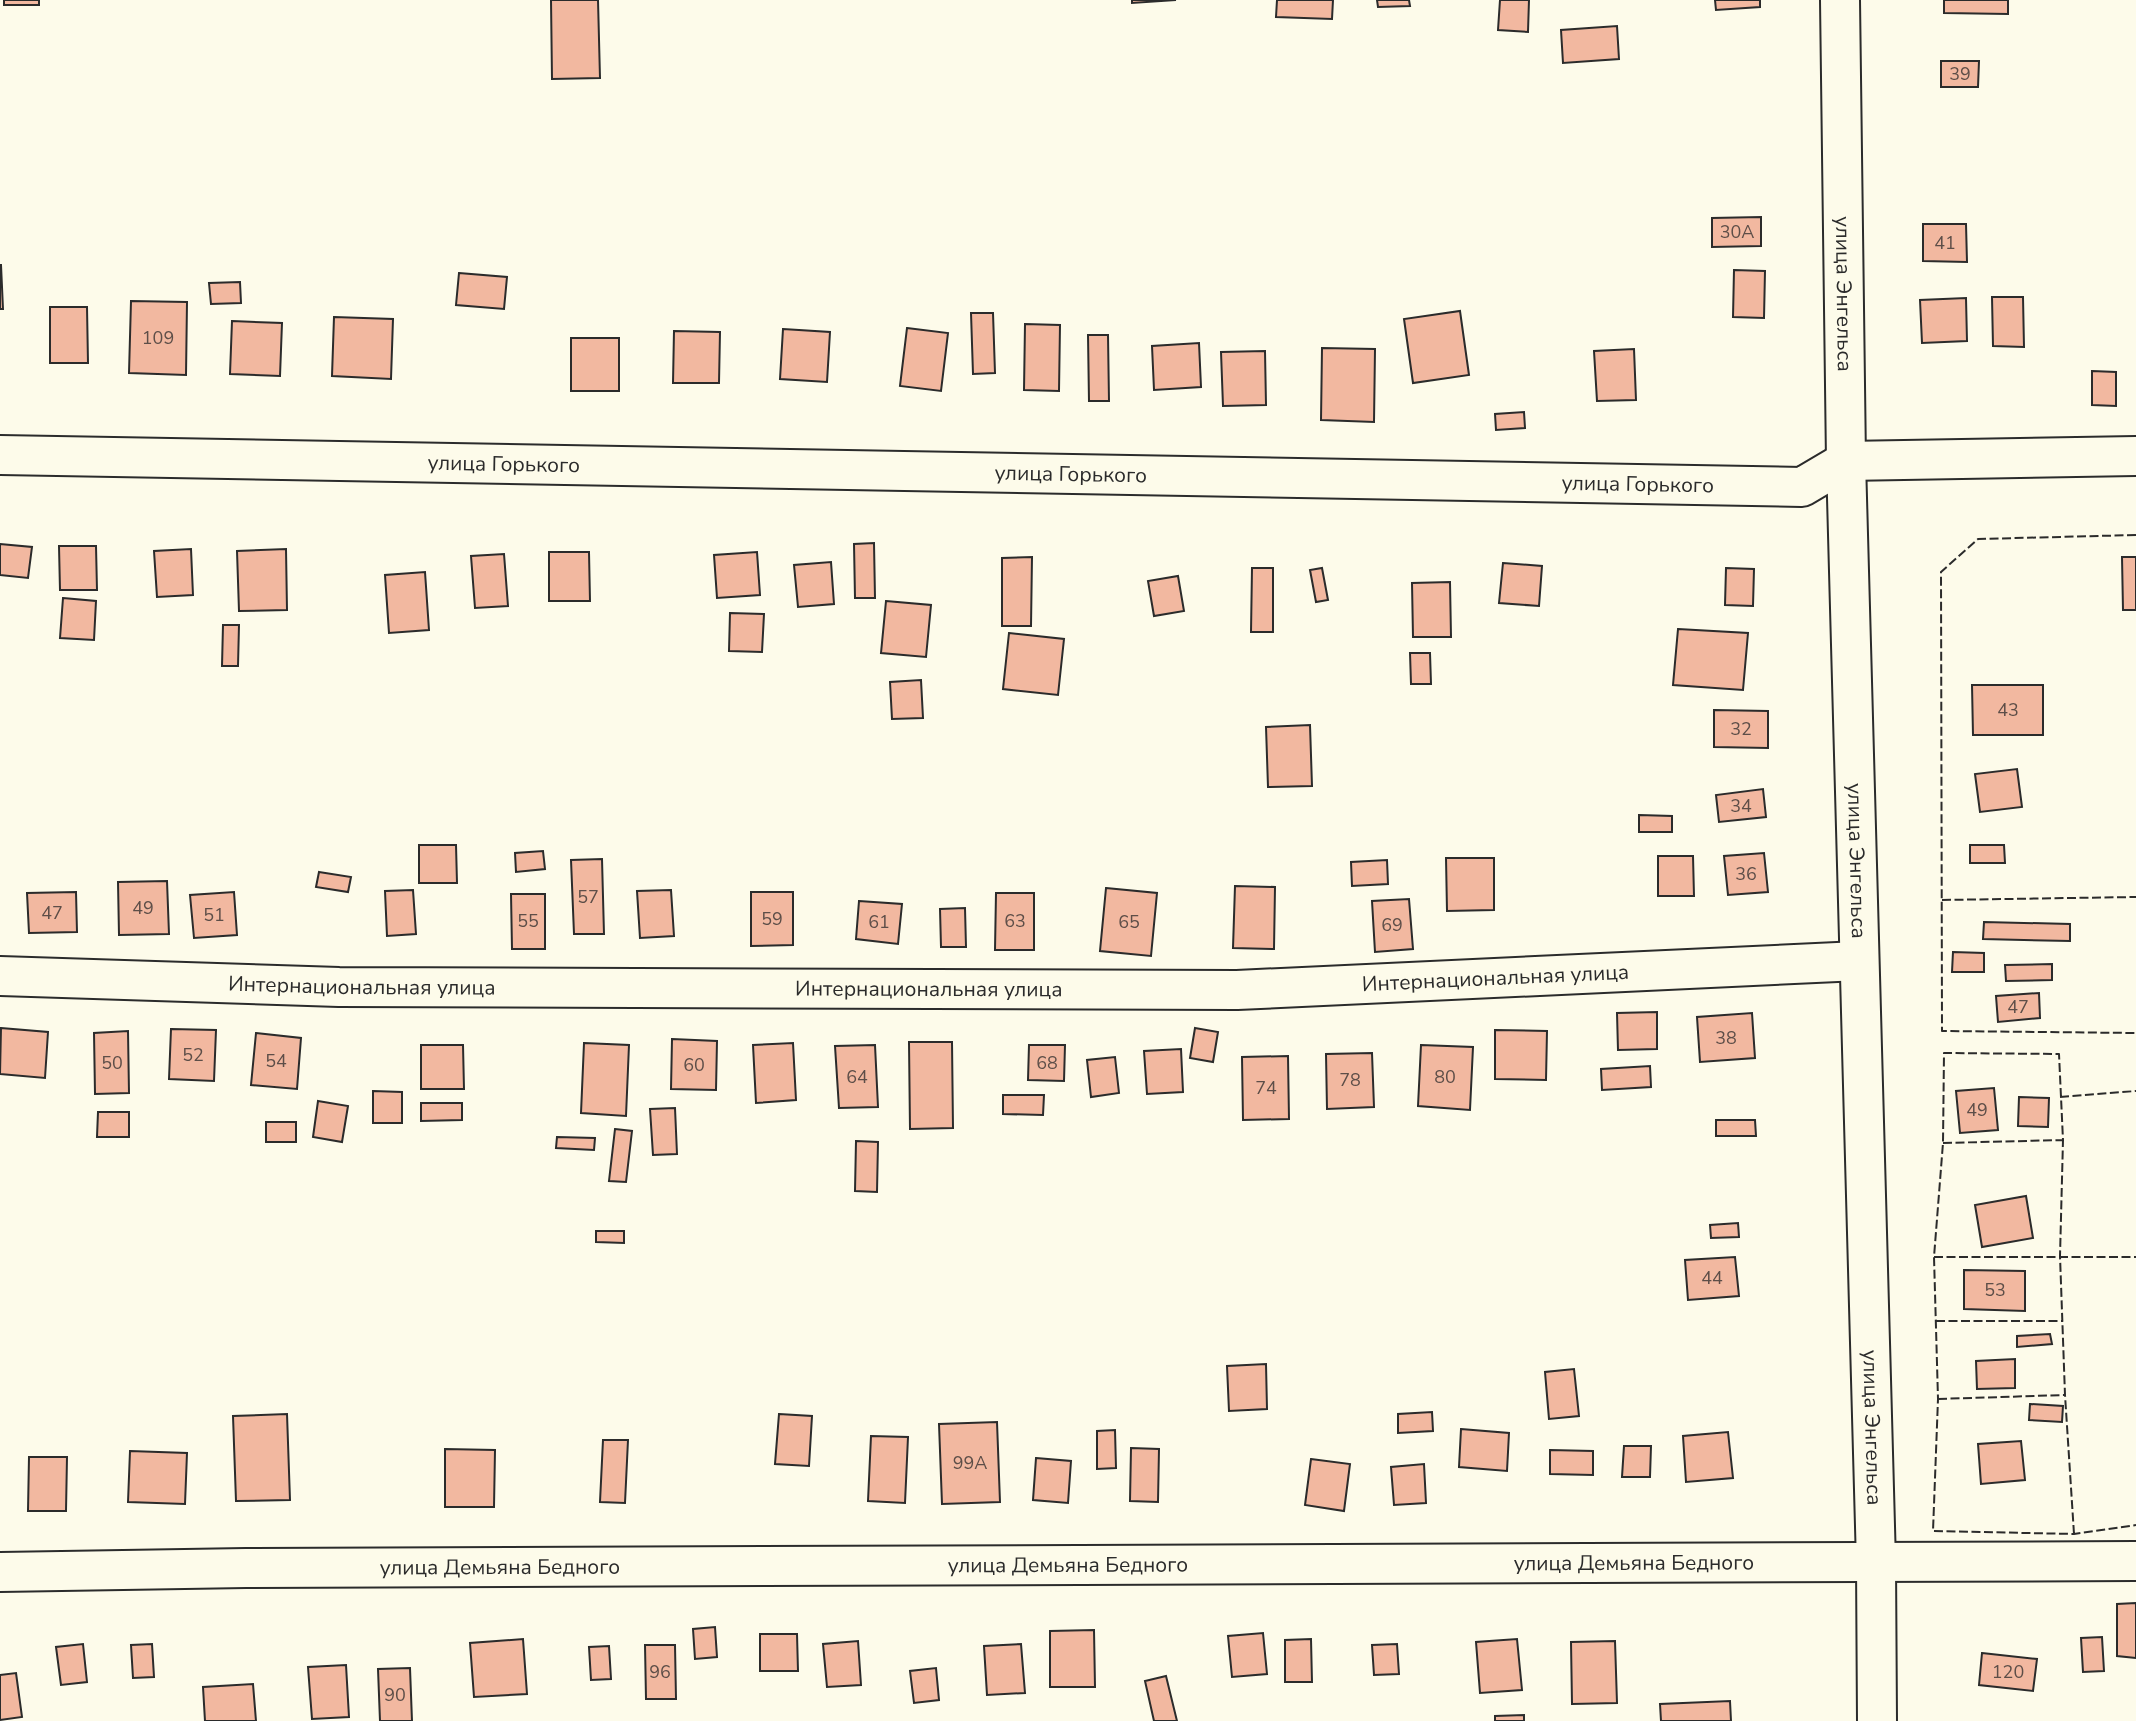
<svg xmlns="http://www.w3.org/2000/svg" width="2136" height="1721" font-family="'Nunito Sans',sans-serif">
	<style>
		.building { fill: #f2b8a0; stroke: #2b2b2b; stroke-width: 2 }
		.lines { fill: none; stroke-linecap: round; stroke-linejoin: round }
		.minor-casing { stroke: #2b2b2b; stroke-width: 42 }
		.minor { stroke: #fdfbea; stroke-width: 38 }
		.fence { stroke: #2b2b2b; stroke-width: 2; stroke-dasharray: 9 3.5; stroke-linecap: butt }
		.labels { text-anchor: middle; stroke-width: 5; stroke-linejoin: round; paint-order: stroke }
		.number-label { font-size: 18px; fill: #5d4e48 }
		.street-label { font-size: 21px; fill: #2b2b2b; stroke: #fdfbea }
	</style>
	<rect width="100%" height="100%" fill="#fdfbea"/>
	<path class="building" d="M 4,0 L 39,0 L 39,5 L 4,5 Z
		M 551,0 L 598,0 L 600,78 L 552,79 Z
		M 1132,0 L 1176,0 L 1132,3 Z
		M 1277,0 L 1333,0 L 1332,19 L 1276,17 Z
		M 1377,0 L 1409,0 L 1410,6 L 1378,7 Z
		M 1500,0 L 1529,0 L 1528,32 L 1498,30 Z
		M 1715,0 L 1760,0 L 1760,7 L 1716,10 Z
		M 1944,0 L 2008,0 L 2008,14 L 1944,13 Z
		M 1617,26 L 1619,59 L 1563,63 L 1561,30 Z
		M 1941,61 L 1979,61 L 1978,87 L 1941,87 Z
		M 1761,217 L 1761,246 L 1712,247 L 1712,218 Z
		M 1923,224 L 1966,224 L 1967,262 L 1923,261 Z
		M 0,265 L 1,265 L 3,309 L 0,309 Z
		M 1734,270 L 1765,271 L 1764,318 L 1733,317 Z
		M 459,273 L 507,277 L 504,309 L 456,305 Z
		M 240,282 L 241,303 L 211,304 L 209,283 Z
		M 1992,297 L 2023,297 L 2024,347 L 1993,346 Z
		M 1966,298 L 1967,341 L 1922,343 L 1920,300 Z
		M 131,301 L 187,302 L 186,375 L 129,373 Z
		M 50,307 L 87,307 L 88,363 L 50,363 Z
		M 1460,311 L 1469,375 L 1413,383 L 1404,319 Z
		M 971,313 L 993,313 L 995,373 L 973,374 Z
		M 334,317 L 393,319 L 391,379 L 332,376 Z
		M 232,321 L 282,323 L 280,376 L 230,374 Z
		M 1025,324 L 1060,325 L 1059,391 L 1024,390 Z
		M 907,328 L 948,333 L 941,391 L 900,386 Z
		M 783,329 L 830,332 L 827,382 L 780,379 Z
		M 674,331 L 720,332 L 719,383 L 673,383 Z
		M 1088,335 L 1108,335 L 1109,401 L 1089,401 Z
		M 571,338 L 619,338 L 619,391 L 571,391 Z
		M 1199,343 L 1201,387 L 1154,390 L 1152,346 Z
		M 1322,348 L 1375,349 L 1374,422 L 1321,420 Z
		M 1634,349 L 1636,400 L 1597,401 L 1594,351 Z
		M 1265,351 L 1266,405 L 1223,406 L 1221,352 Z
		M 2092,371 L 2116,372 L 2116,406 L 2092,405 Z
		M 1524,412 L 1525,428 L 1496,430 L 1495,414 Z
		M 874,543 L 875,598 L 855,598 L 854,544 Z
		M 0,544 L 32,547 L 28,578 L 0,575 Z
		M 59,546 L 96,546 L 97,590 L 60,590 Z
		M 191,549 L 193,595 L 157,597 L 154,551 Z
		M 286,549 L 287,610 L 239,611 L 237,551 Z
		M 549,552 L 589,552 L 590,601 L 549,601 Z
		M 757,552 L 760,595 L 717,598 L 714,555 Z
		M 504,554 L 508,606 L 475,608 L 471,556 Z
		M 1032,557 L 1031,626 L 1002,626 L 1002,558 Z
		M 2122,557 L 2136,557 L 2136,610 L 2123,610 Z
		M 831,562 L 834,604 L 798,607 L 794,565 Z
		M 1503,563 L 1542,566 L 1539,606 L 1499,603 Z
		M 1252,568 L 1273,568 L 1273,632 L 1251,632 Z
		M 1322,568 L 1328,600 L 1316,602 L 1310,570 Z
		M 1726,568 L 1754,569 L 1753,606 L 1725,605 Z
		M 425,572 L 429,630 L 389,633 L 385,575 Z
		M 1178,576 L 1184,611 L 1154,616 L 1148,581 Z
		M 1450,582 L 1451,637 L 1413,637 L 1412,583 Z
		M 63,598 L 96,601 L 94,640 L 60,638 Z
		M 886,601 L 931,605 L 926,657 L 881,653 Z
		M 730,613 L 764,614 L 762,652 L 729,651 Z
		M 223,625 L 239,625 L 238,666 L 222,666 Z
		M 1678,629 L 1748,633 L 1743,690 L 1673,685 Z
		M 1009,633 L 1064,639 L 1058,695 L 1003,689 Z
		M 1410,653 L 1430,653 L 1431,684 L 1411,684 Z
		M 921,680 L 923,718 L 892,719 L 890,682 Z
		M 1972,685 L 2043,685 L 2043,735 L 1973,735 Z
		M 1714,710 L 1768,711 L 1768,748 L 1714,747 Z
		M 1310,725 L 1312,786 L 1268,787 L 1266,727 Z
		M 2017,769 L 2022,807 L 1980,812 L 1975,774 Z
		M 1763,789 L 1766,817 L 1719,822 L 1716,795 Z
		M 1639,815 L 1672,816 L 1672,832 L 1639,832 Z
		M 419,845 L 456,845 L 457,883 L 419,883 Z
		M 1970,845 L 2004,845 L 2005,863 L 1970,863 Z
		M 543,851 L 545,869 L 516,872 L 515,853 Z
		M 1764,853 L 1768,892 L 1728,895 L 1724,856 Z
		M 1658,856 L 1693,856 L 1694,896 L 1658,896 Z
		M 1446,858 L 1494,858 L 1494,910 L 1447,911 Z
		M 602,859 L 604,934 L 574,934 L 571,860 Z
		M 1387,860 L 1388,884 L 1352,886 L 1351,862 Z
		M 319,872 L 351,877 L 348,892 L 316,887 Z
		M 167,881 L 169,934 L 119,935 L 118,882 Z
		M 1235,886 L 1275,887 L 1274,949 L 1233,948 Z
		M 1106,888 L 1157,893 L 1151,956 L 1100,951 Z
		M 413,890 L 416,934 L 387,936 L 385,891 Z
		M 671,890 L 674,936 L 640,938 L 637,891 Z
		M 76,892 L 77,932 L 29,933 L 27,893 Z
		M 234,892 L 237,935 L 194,938 L 190,895 Z
		M 751,892 L 793,892 L 793,945 L 751,946 Z
		M 996,893 L 1034,893 L 1034,950 L 995,950 Z
		M 511,894 L 545,894 L 545,949 L 512,949 Z
		M 1409,899 L 1413,949 L 1375,952 L 1372,901 Z
		M 859,901 L 902,904 L 898,944 L 856,939 Z
		M 965,908 L 966,947 L 941,947 L 940,909 Z
		M 1984,922 L 2070,924 L 2070,941 L 1983,939 Z
		M 1953,952 L 1984,953 L 1984,972 L 1952,972 Z
		M 2052,964 L 2052,980 L 2006,981 L 2005,965 Z
		M 2039,993 L 2040,1018 L 1998,1022 L 1996,996 Z
		M 1657,1012 L 1657,1049 L 1618,1050 L 1617,1013 Z
		M 1752,1013 L 1755,1058 L 1700,1062 L 1697,1017 Z
		M 1,1028 L 48,1032 L 45,1078 L 0,1074 Z
		M 1195,1028 L 1218,1032 L 1213,1062 L 1190,1058 Z
		M 171,1029 L 216,1030 L 214,1081 L 169,1079 Z
		M 1495,1030 L 1547,1031 L 1546,1080 L 1495,1079 Z
		M 128,1031 L 129,1093 L 95,1094 L 94,1033 Z
		M 256,1033 L 301,1038 L 297,1089 L 251,1085 Z
		M 672,1039 L 717,1041 L 716,1090 L 671,1089 Z
		M 909,1042 L 952,1042 L 953,1128 L 910,1129 Z
		M 584,1043 L 629,1045 L 626,1116 L 581,1113 Z
		M 793,1043 L 796,1100 L 756,1103 L 753,1045 Z
		M 421,1045 L 463,1045 L 464,1089 L 421,1089 Z
		M 875,1045 L 878,1107 L 839,1108 L 835,1046 Z
		M 1029,1045 L 1065,1045 L 1064,1081 L 1028,1080 Z
		M 1421,1045 L 1473,1047 L 1470,1110 L 1418,1106 Z
		M 1181,1049 L 1183,1092 L 1147,1094 L 1144,1051 Z
		M 1372,1053 L 1374,1107 L 1327,1109 L 1326,1054 Z
		M 1288,1056 L 1289,1119 L 1243,1120 L 1242,1057 Z
		M 1115,1057 L 1119,1093 L 1091,1097 L 1087,1060 Z
		M 1650,1066 L 1651,1087 L 1602,1090 L 1601,1069 Z
		M 1994,1088 L 1998,1130 L 1960,1133 L 1956,1091 Z
		M 373,1091 L 402,1092 L 402,1123 L 373,1123 Z
		M 1003,1095 L 1044,1095 L 1043,1115 L 1003,1114 Z
		M 2019,1097 L 2049,1098 L 2048,1127 L 2018,1126 Z
		M 318,1101 L 348,1106 L 342,1142 L 313,1137 Z
		M 421,1103 L 462,1103 L 462,1120 L 421,1121 Z
		M 675,1108 L 677,1154 L 653,1155 L 650,1109 Z
		M 98,1112 L 129,1112 L 129,1137 L 97,1137 Z
		M 1716,1120 L 1755,1120 L 1756,1136 L 1716,1136 Z
		M 266,1122 L 296,1122 L 296,1142 L 266,1142 Z
		M 615,1129 L 632,1131 L 626,1182 L 609,1181 Z
		M 557,1137 L 595,1138 L 594,1150 L 556,1148 Z
		M 856,1141 L 878,1142 L 877,1192 L 855,1191 Z
		M 2026,1196 L 2033,1238 L 1982,1247 L 1975,1205 Z
		M 1738,1223 L 1739,1237 L 1711,1238 L 1710,1225 Z
		M 596,1231 L 624,1231 L 624,1243 L 596,1242 Z
		M 1735,1257 L 1739,1296 L 1688,1300 L 1685,1260 Z
		M 1964,1270 L 2025,1271 L 2025,1311 L 1964,1309 Z
		M 2050,1334 L 2052,1344 L 2017,1347 L 2017,1336 Z
		M 2015,1359 L 2015,1388 L 1977,1389 L 1976,1361 Z
		M 1266,1364 L 1267,1409 L 1229,1411 L 1227,1366 Z
		M 1574,1369 L 1579,1416 L 1549,1419 L 1545,1372 Z
		M 2030,1404 L 2063,1406 L 2062,1422 L 2029,1420 Z
		M 1432,1412 L 1433,1431 L 1398,1433 L 1398,1414 Z
		M 287,1414 L 290,1500 L 236,1501 L 233,1416 Z
		M 779,1414 L 812,1416 L 809,1466 L 775,1464 Z
		M 997,1422 L 1000,1502 L 942,1504 L 939,1424 Z
		M 1461,1429 L 1509,1433 L 1507,1471 L 1459,1467 Z
		M 1115,1430 L 1116,1468 L 1097,1469 L 1097,1431 Z
		M 1728,1432 L 1733,1478 L 1686,1482 L 1683,1436 Z
		M 871,1436 L 908,1437 L 905,1503 L 868,1501 Z
		M 603,1440 L 628,1440 L 625,1503 L 600,1502 Z
		M 2021,1441 L 2025,1480 L 1981,1484 L 1978,1444 Z
		M 1624,1446 L 1651,1446 L 1650,1477 L 1622,1477 Z
		M 1131,1448 L 1159,1449 L 1158,1502 L 1130,1501 Z
		M 445,1449 L 495,1450 L 494,1507 L 445,1507 Z
		M 1550,1450 L 1593,1451 L 1593,1475 L 1550,1474 Z
		M 130,1451 L 187,1453 L 185,1504 L 128,1502 Z
		M 29,1457 L 67,1457 L 66,1511 L 28,1511 Z
		M 1036,1458 L 1071,1461 L 1068,1503 L 1033,1500 Z
		M 1311,1459 L 1350,1464 L 1344,1511 L 1305,1505 Z
		M 1424,1464 L 1426,1503 L 1394,1505 L 1391,1467 Z
		M 2136,1603 L 2136,1658 L 2117,1656 L 2117,1604 Z
		M 715,1627 L 717,1657 L 695,1659 L 693,1629 Z
		M 1094,1630 L 1095,1687 L 1050,1687 L 1050,1631 Z
		M 1263,1633 L 1267,1674 L 1232,1677 L 1228,1636 Z
		M 760,1634 L 797,1634 L 798,1671 L 760,1671 Z
		M 2102,1637 L 2104,1671 L 2083,1672 L 2081,1638 Z
		M 523,1639 L 527,1694 L 474,1697 L 470,1643 Z
		M 1311,1639 L 1312,1682 L 1285,1682 L 1285,1640 Z
		M 1517,1639 L 1522,1690 L 1480,1693 L 1476,1642 Z
		M 858,1641 L 861,1685 L 827,1687 L 823,1644 Z
		M 1615,1641 L 1617,1703 L 1572,1704 L 1571,1642 Z
		M 83,1644 L 87,1682 L 61,1685 L 56,1647 Z
		M 152,1644 L 154,1677 L 133,1678 L 131,1645 Z
		M 1021,1644 L 1025,1693 L 987,1695 L 984,1646 Z
		M 1397,1644 L 1399,1674 L 1374,1675 L 1372,1645 Z
		M 645,1645 L 675,1645 L 676,1699 L 646,1699 Z
		M 609,1646 L 611,1679 L 591,1680 L 589,1647 Z
		M 1982,1653 L 2037,1659 L 2033,1691 L 1979,1685 Z
		M 346,1665 L 349,1717 L 312,1719 L 308,1667 Z
		M 410,1668 L 412,1721 L 380,1721 L 378,1669 Z
		M 936,1668 L 939,1700 L 914,1703 L 910,1671 Z
		M 16,1673 L 22,1717 L 0,1720 L 0,1675 Z
		M 1166,1676 L 1177,1721 L 1154,1721 L 1145,1681 Z
		M 253,1684 L 256,1721 L 205,1721 L 203,1687 Z
		M 1730,1701 L 1731,1721 L 1661,1721 L 1660,1704 Z
		M 1524,1715 L 1524,1721 L 1495,1721 L 1495,1716 Z"/>
	<g class="lines">
		<g class="minor-casing">
			<g id="minor">
				<path id="s1" d="M 1840,0 L 1846,461 L 1876,1563 L 1877,1721"/>
				<path id="s2" d="M 0,455 L 1802,487 L 1846,461 L 2136,456"/>
				<path id="s3" d="M 0,976 L 339,987 L 1237,990 L 1859,961"/>
				<path id="s4" d="M 0,1572 L 246,1568 L 2136,1561"/>
			</g>
		</g>
		<use href="#minor" class="minor"/>
		<path class="fence" d="M 2136,535 L 1978,539 L 1941,572 L 1942,1031 L 2136,1033
			M 1942,900 L 2136,897
			M 2060,1097 L 2136,1091
			M 1943,1143 L 2063,1140
			M 1934,1257 L 2136,1257
			M 1936,1321 L 2063,1321
			M 1938,1399 L 2065,1395
			M 2074,1534 L 2065,1395 L 2060,1256 L 2063,1140 L 2059,1054 L 1944,1053 L 1943,1143 L 1934,1257 L 1938,1399 L 1933,1531 L 2074,1534 L 2136,1525"/>
	</g>
	<g class="labels">
		<g class="number-label">
			<text x="1960" y="80">39</text>
			<text x="1737" y="238">30А</text>
			<text x="1945" y="249">41</text>
			<text x="158" y="344">109</text>
			<text x="2008" y="716">43</text>
			<text x="1741" y="735">32</text>
			<text x="1741" y="812">34</text>
			<text x="1746" y="880">36</text>
			<text x="588" y="903">57</text>
			<text x="143" y="914">49</text>
			<text x="52" y="919">47</text>
			<text x="214" y="921">51</text>
			<text x="772" y="925">59</text>
			<text x="528" y="927">55</text>
			<text x="1015" y="927">63</text>
			<text x="879" y="928">61</text>
			<text x="1129" y="928">65</text>
			<text x="1392" y="931">69</text>
			<text x="2018" y="1013">47</text>
			<text x="1726" y="1044">38</text>
			<text x="193" y="1061">52</text>
			<text x="276" y="1067">54</text>
			<text x="112" y="1069">50</text>
			<text x="1047" y="1069">68</text>
			<text x="694" y="1071">60</text>
			<text x="857" y="1083">64</text>
			<text x="1445" y="1083">80</text>
			<text x="1350" y="1086">78</text>
			<text x="1266" y="1094">74</text>
			<text x="1977" y="1116">49</text>
			<text x="1712" y="1284">44</text>
			<text x="1995" y="1296">53</text>
			<text x="970" y="1469">99А</text>
			<text x="660" y="1678">96</text>
			<text x="2008" y="1678">120</text>
			<text x="395" y="1701">90</text>
		</g>
		<g class="street-label">
			<text dy="7" stroke="none"><textPath href="#s1" startOffset="294">улица Энгельса</textPath></text>
			<text dy="7" stroke="none"><textPath href="#s2" startOffset="504">улица Горького</textPath></text>
			<text dy="7" stroke="none"><textPath href="#s2" startOffset="1071">улица Горького</textPath></text>
			<text dy="7" stroke="none"><textPath href="#s2" startOffset="1638">улица Горького</textPath></text>
			<text dy="7" stroke="none"><textPath href="#s1" startOffset="861">улица Энгельса</textPath></text>
			<text dy="7" stroke="none"><textPath href="#s3" startOffset="1496">Интернациональная улица</textPath></text>
			<text dy="7" stroke="none"><textPath href="#s3" startOffset="362">Интернациональная улица</textPath></text>
			<text dy="7" stroke="none"><textPath href="#s3" startOffset="929">Интернациональная улица</textPath></text>
			<text dy="7" stroke="none"><textPath href="#s1" startOffset="1428">улица Энгельса</textPath></text>
			<text dy="7" stroke="none"><textPath href="#s4" startOffset="1634">улица Демьяна Бедного</textPath></text>
			<text dy="7" stroke="none"><textPath href="#s4" startOffset="1068">улица Демьяна Бедного</textPath></text>
			<text dy="7" stroke="none"><textPath href="#s4" startOffset="500">улица Демьяна Бедного</textPath></text>
		</g>
	</g>
</svg>
